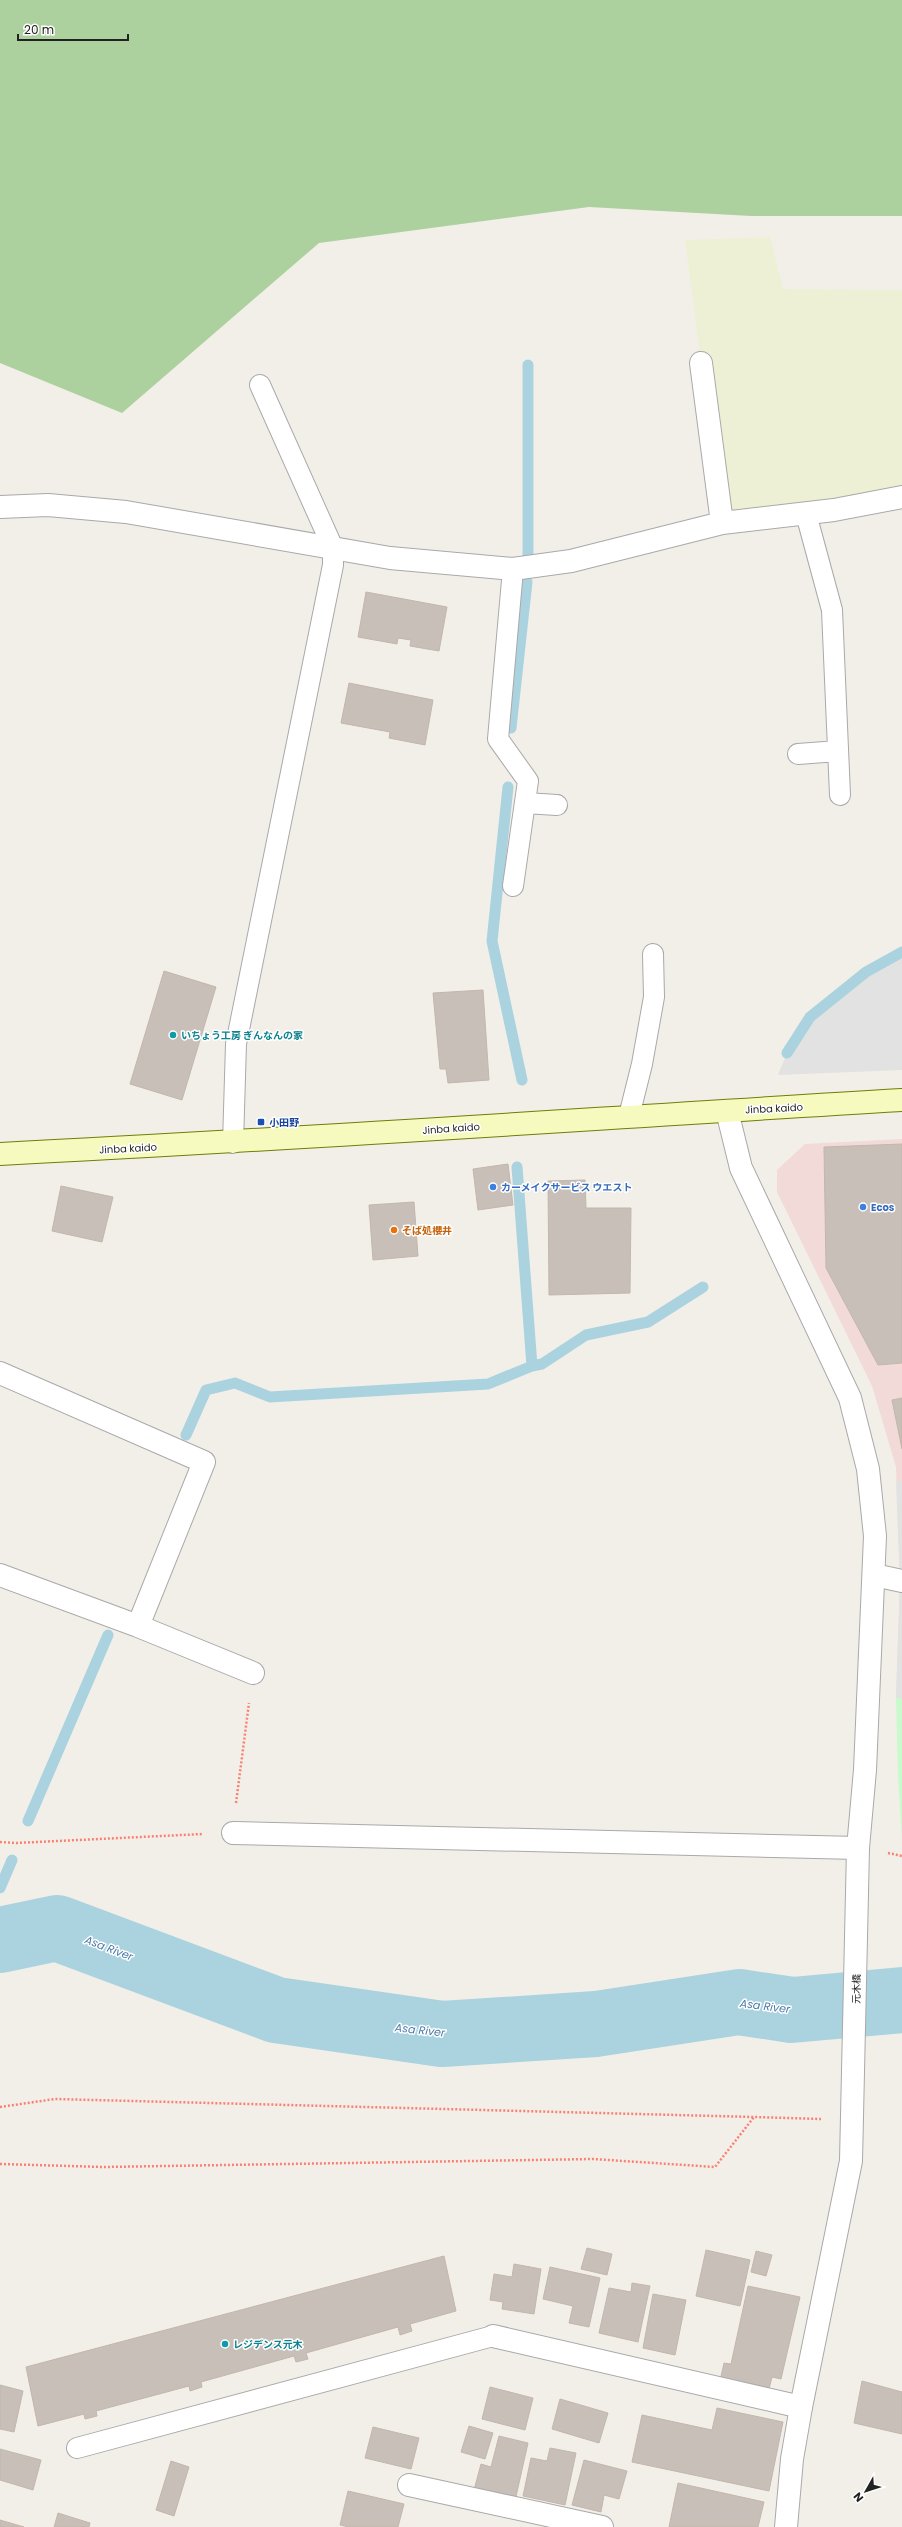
<svg xmlns="http://www.w3.org/2000/svg" width="902" height="2527" font-family="Poppins,'Noto Sans JP',sans-serif">
	<style>
		.commercial { fill: #f2dad9 }
		.farmland { fill: #eef0d5 }
		.forest { fill: #add19e }
		.park { fill: #c8facc }
		.parking { fill: #e2e2e2 }
		.lines { fill: none; stroke-linecap: round; stroke-linejoin: round }
		.stream { stroke: #aad3df; stroke-width: 11 }
		.river { stroke: #aad3df; stroke-width: 66 }
		.building { fill: #c7bfb8; stroke: #c4b6ab }
		.service-casing { stroke: #a9a9a9; stroke-width: 22 }
		.minor-casing { stroke: #a9a9a9; stroke-width: 24 }
		.tertiary-casing { stroke: #a9a9a9; stroke-width: 24 }
		.secondary-casing { stroke: #707d05; stroke-width: 24 }
		.path { stroke: #fa8072; stroke-width: 2.5; stroke-dasharray: 2 2; stroke-linecap: butt }
		.service { stroke: #fff; stroke-width: 20 }
		.minor { stroke: #fff; stroke-width: 22 }
		.tertiary { stroke: #fff; stroke-width: 22 }
		.secondary { stroke: #f7fabf; stroke-width: 22 }
		.culture-dot { fill: #0f9aa8; stroke: #fff; stroke-width: 1.5 }
		.transit-dot { fill: #1a4fb4; stroke: #fff; stroke-width: 1.5 }
		.shop-dot { fill: #3f7fe0; stroke: #fff; stroke-width: 1.5 }
		.food-dot { fill: #e8710a; stroke: #fff; stroke-width: 1.5 }
		.labels { text-anchor: middle; stroke-width: 3; stroke-linejoin: round; paint-order: stroke }
		.culture-label { font-size: 10px; font-weight: bold; fill: #0d838f; stroke: #fff; text-anchor: start }
		.street-label { font-size: 10px; fill: #222; stroke: #fff }
		.transit-label { font-size: 10px; font-weight: bold; fill: #164399; stroke: #fff; text-anchor: start }
		.shop-label { font-size: 10px; font-weight: bold; fill: #366cbe; stroke: #fff; text-anchor: start }
		.food-label { font-size: 10px; font-weight: bold; fill: #c56008; stroke: #fff; text-anchor: start }
		.water-label { font-size: 11px; font-style: italic; fill: #4a7aab; stroke: #fff }
	</style>
	<rect width="100%" height="100%" fill="#f2efe9"/>
	<path class="commercial" d="M 902,1139 L 902,1699 L 896,1697 L 900,1581 L 896,1467 L 872,1386 L 777,1192 L 777,1170 L 805,1144 Z"/>
	<path class="farmland" d="M 770,237 L 783,289 L 902,290 L 902,497 L 722,523 L 685,240 Z"/>
	<path class="forest" d="M 0,0 L 902,0 L 902,216 L 751,216 L 589,207 L 319,243 L 122,413 L 0,363 Z"/>
	<path class="park" d="M 896,1697 L 902,1699 L 902,1840 L 898,1778 Z"/>
	<path class="parking" d="M 902,952 L 902,1070 L 778,1075 L 787,1053 L 810,1017 L 866,972 Z
		M 902,1481 L 902,1699 L 896,1697 L 900,1581 L 896,1482 Z"/>
	<g class="lines">
		<path class="stream" d="M 528,558 L 528,365
			M 511,728 L 527,582
			M 508,787 L 492,941 L 522,1080
			M 787,1053 L 810,1017 L 866,972 L 902,952
			M 517,1167 L 532,1366
			M 186,1435 L 206,1390 L 235,1383 L 270,1397 L 488,1384 L 532,1366 L 542,1364 L 586,1335 L 648,1322 L 703,1287
			M 28,1821 L 108,1635
			M 0,1888 L 12,1860"/>
		<path class="river" d="M 0,1940 L 57,1928 L 276,2010 L 442,2034 L 596,2024 L 739,2002 L 792,2010 L 902,2000"/>
	</g>
	<path class="building" d="M 366,592 L 447,607 L 439,651 L 410,646 L 411,640 L 398,638 L 397,644 L 358,637 Z
		M 349,683 L 433,700 L 425,745 L 389,738 L 390,732 L 341,723 Z
		M 164,971 L 216,987 L 182,1100 L 130,1084 Z
		M 483,990 L 489,1080 L 448,1083 L 446,1069 L 440,1069 L 433,993 Z
		M 902,1144 L 902,1363 L 878,1365 L 826,1268 L 824,1147 Z
		M 508,1164 L 513,1205 L 478,1210 L 473,1169 Z
		M 585,1180 L 586,1208 L 631,1208 L 630,1293 L 549,1295 L 548,1181 Z
		M 61,1186 L 113,1197 L 102,1242 L 52,1231 Z
		M 414,1202 L 418,1256 L 373,1260 L 369,1205 Z
		M 902,1398 L 902,1449 L 892,1400 Z
		M 587,2248 L 612,2254 L 607,2275 L 581,2269 Z
		M 706,2250 L 750,2260 L 740,2306 L 696,2296 Z
		M 756,2251 L 772,2255 L 766,2276 L 751,2272 Z
		M 444,2256 L 456,2311 L 410,2324 L 412,2331 L 400,2335 L 398,2327 L 306,2353 L 308,2359 L 296,2362 L 294,2356 L 201,2382 L 202,2387 L 190,2391 L 189,2386 L 96,2411 L 97,2416 L 85,2419 L 84,2414 L 38,2426 L 26,2367 Z
		M 514,2264 L 541,2269 L 534,2314 L 502,2309 L 503,2302 L 490,2300 L 494,2274 L 512,2277 Z
		M 550,2267 L 600,2278 L 589,2327 L 569,2323 L 573,2306 L 543,2299 Z
		M 632,2283 L 650,2286 L 638,2342 L 599,2333 L 609,2288 L 631,2292 Z
		M 748,2286 L 800,2297 L 781,2379 L 772,2377 L 768,2393 L 720,2381 L 724,2363 L 731,2364 Z
		M 653,2294 L 686,2300 L 675,2355 L 643,2348 Z
		M 862,2381 L 902,2392 L 902,2434 L 854,2423 Z
		M 0,2385 L 23,2391 L 14,2432 L 0,2429 Z
		M 490,2387 L 533,2398 L 525,2430 L 482,2419 Z
		M 560,2399 L 608,2413 L 599,2443 L 552,2429 Z
		M 717,2408 L 783,2422 L 769,2491 L 632,2462 L 642,2415 L 712,2430 Z
		M 469,2426 L 493,2433 L 485,2459 L 461,2452 Z
		M 373,2427 L 419,2438 L 411,2469 L 365,2458 Z
		M 499,2436 L 528,2443 L 515,2501 L 474,2490 L 481,2464 L 491,2467 Z
		M 550,2448 L 576,2453 L 565,2505 L 523,2496 L 531,2458 L 547,2461 Z
		M 0,2449 L 41,2460 L 33,2490 L 0,2480 Z
		M 584,2460 L 627,2471 L 619,2499 L 604,2495 L 601,2512 L 572,2505 Z
		M 171,2461 L 189,2467 L 174,2516 L 156,2510 Z
		M 678,2483 L 764,2502 L 758,2527 L 669,2527 Z
		M 348,2491 L 404,2504 L 398,2527 L 349,2527 L 340,2525 Z
		M 58,2513 L 90,2523 L 89,2527 L 54,2527 Z
		M 0,2520 L 24,2527 L 0,2527 Z"/>
	<g class="lines">
		<g class="service-casing">
			<path id="service" d="M 806,514 L 832,610 L 840,795
				M 798,754 L 838,751
				M 525,803 L 557,805
				M 513,886 L 528,781 L 498,739 L 513,569
				M 629,1116 L 642,1064 L 654,997 L 653,954
				M 233,1143 L 236,1044 L 333,565 L 333,548 L 260,385
				M 77,2448 L 493,2336"/>
		</g>
		<g class="minor-casing">
			<path id="minor" d="M 701,363 L 722,523
				M 0,507 L 48,505 L 126,512 L 390,558 L 513,569 L 571,561 L 722,523 L 834,510 L 902,497
				M 0,1373 L 204,1462 L 138,1626 L 0,1575
				M 874,1575 L 902,1581
				M 138,1626 L 253,1673
				M 233,1833 L 858,1848
				M 493,2336 L 801,2407
				M 409,2485 L 602,2527"/>
		</g>
		<g class="tertiary-casing">
			<path id="tertiary" d="M 727,1111 L 741,1168 L 850,1398 L 868,1469 L 875,1536 L 865,1770 L 858,1848 L 851,2161 L 801,2407 L 792,2459 L 786,2527"/>
		</g>
		<g class="secondary-casing">
			<path id="secondary" d="M 0,1154 C 301,1139 601,1118 902,1100"/>
		</g>
		<path class="path" d="M 236,1803 L 249,1703
			M 0,1842 L 16,1843 L 203,1834
			M 888,1853 L 902,1856
			M 0,2107 L 55,2099 L 754,2117
			M 0,2164 L 104,2167 L 593,2159 L 715,2167 L 754,2117 L 821,2119"/>
		<use href="#service" class="service"/>
		<use href="#minor" class="minor"/>
		<use href="#tertiary" class="tertiary"/>
		<use href="#secondary" class="secondary"/>
	</g>
	<g class="culture-dot">
		<circle cx="173" cy="1035" r="4"/>
		<circle cx="225" cy="2344" r="4"/>
	</g>
	<rect class="transit-dot" x="257" y="1118" width="8" height="8" rx="2"/>
	<g class="shop-dot">
		<circle cx="493" cy="1187" r="4"/>
		<circle cx="863" cy="1207" r="4"/>
	</g>
	<circle class="food-dot" cx="394" cy="1230" r="4"/>
	<g class="labels">
		<g class="culture-label">
			<text x="181" y="1039">いちょう工房 ぎんなんの家</text>
			<text x="233" y="2348">レジデンス元木</text>
		</g>
		<g class="street-label">
			<text transform="translate(774 1108) rotate(-3)" y="4">Jinba kaido</text>
			<text transform="translate(451 1128) rotate(-4)" y="4">Jinba kaido</text>
			<text transform="translate(128 1148) rotate(-3)" y="4">Jinba kaido</text>
			<text transform="translate(856 1989) rotate(-89)" y="4">元木橋</text>
		</g>
		<g class="transit-label">
			<text x="269" y="1126">小田野</text>
		</g>
		<g class="shop-label">
			<text x="501" y="1191">カーメイクサービス ウエスト</text>
			<text x="871" y="1211">Ecos</text>
		</g>
		<g class="food-label">
			<text x="402" y="1234">そば処櫻井</text>
		</g>
		<g class="water-label">
			<text transform="translate(109 1948) rotate(21)" y="4">Asa River</text>
			<text transform="translate(765 2006) rotate(7)" y="4">Asa River</text>
			<text transform="translate(420 2030) rotate(6)" y="4">Asa River</text>
		</g>
	</g>
	<g transform="translate(866 2491) rotate(231)" stroke="#ffffff" stroke-width="3" paint-order="stroke">
	<path d="M0-3L7 15L0 10L-7 15Z" fill="#222222"/>
	<text y="-6" font-size="11" font-weight="bold" text-anchor="middle" fill="#222222">N</text>
	</g>
	<path d="M18 34v6h110v-6" fill="none" stroke="#222222" stroke-width="2"/>
	<text x="24" y="34" font-size="12" fill="#222222" stroke="#ffffff" stroke-width="3" paint-order="stroke">20 m</text>
</svg>
